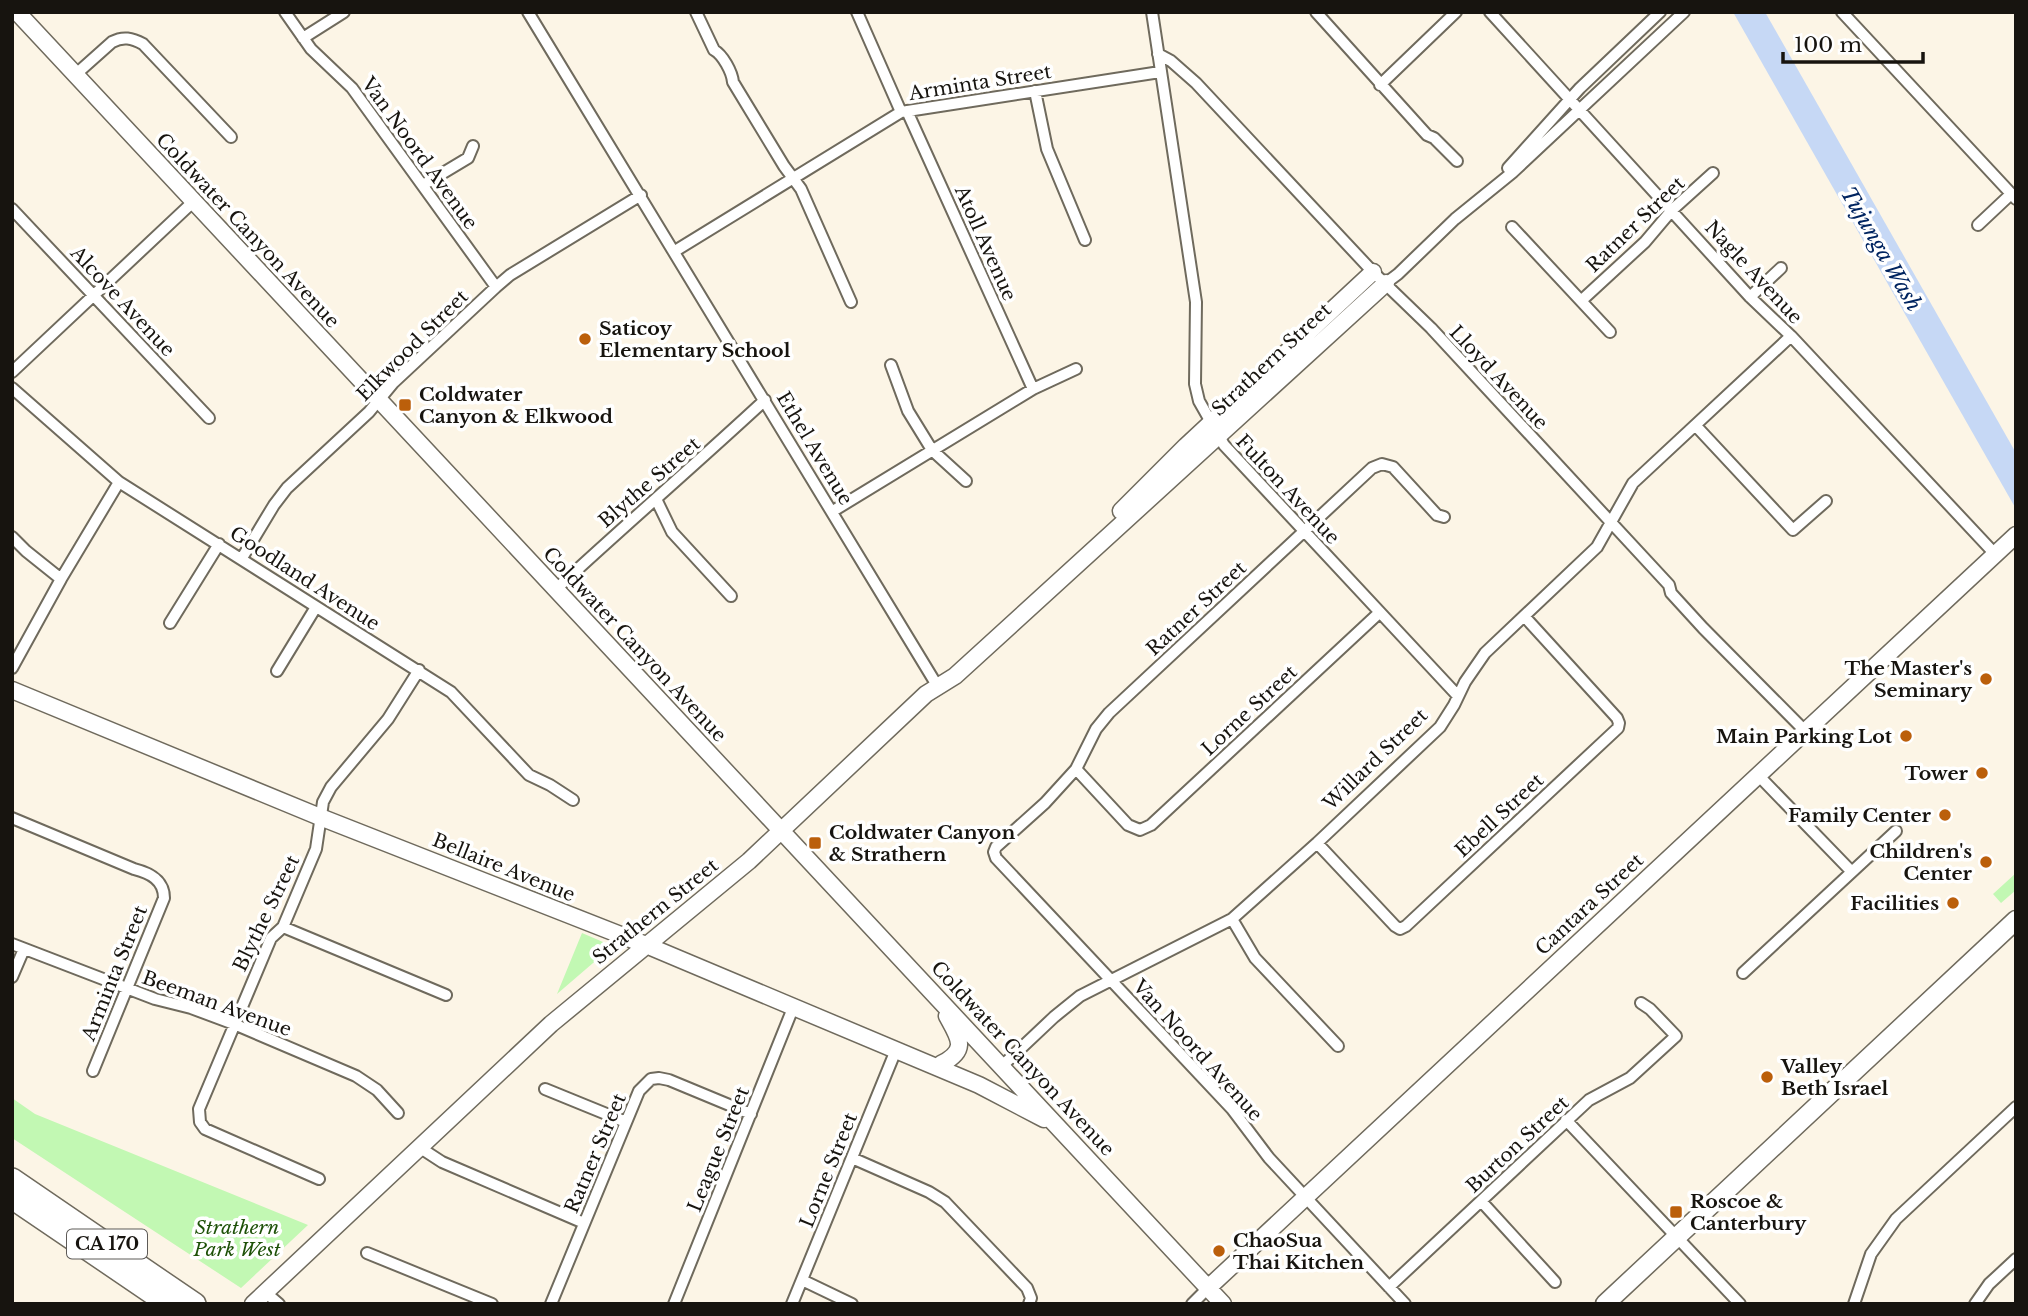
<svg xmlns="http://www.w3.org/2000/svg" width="2028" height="1316" font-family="'Libre Baskerville',serif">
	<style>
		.green { fill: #c2f8b3 }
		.water { fill: #c6d8f5 }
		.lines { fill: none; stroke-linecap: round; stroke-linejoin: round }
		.street-casing { stroke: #6f6a5d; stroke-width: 14 }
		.secondary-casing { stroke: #6f6a5d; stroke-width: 19 }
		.primary-casing { stroke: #6f6a5d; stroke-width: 21 }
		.highway-casing { stroke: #6f6a5d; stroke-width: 24 }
		.street { stroke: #fff; stroke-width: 10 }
		.secondary { stroke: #fff; stroke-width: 16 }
		.primary { stroke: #fff; stroke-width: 18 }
		.highway { stroke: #fff; stroke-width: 21 }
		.poi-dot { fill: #bb5f0b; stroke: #fff; stroke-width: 2.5 }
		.labels { text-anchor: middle; stroke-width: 7; stroke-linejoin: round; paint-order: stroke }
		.shield { fill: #fff; stroke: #5d5a57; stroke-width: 2 }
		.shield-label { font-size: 18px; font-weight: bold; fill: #17140f }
		.street-label { font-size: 19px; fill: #17140f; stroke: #fff }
		.poi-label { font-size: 19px; font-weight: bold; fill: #17140f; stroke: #fff; text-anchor: start }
		.park-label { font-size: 19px; font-style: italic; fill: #1e5108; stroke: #fff }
		.water-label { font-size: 21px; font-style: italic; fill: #002460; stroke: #fff }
	</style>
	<rect width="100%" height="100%" fill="#fcf5e6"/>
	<path class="green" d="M 2016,873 L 2016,890 L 2001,903 L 1993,894 Z
		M 582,933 L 603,942 L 607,951 L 557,994 Z
		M 12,1098 L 35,1114 L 308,1225 L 241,1288 L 12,1138 Z"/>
	<path class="water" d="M 1733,12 L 1765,12 L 2016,453 L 2016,509 Z"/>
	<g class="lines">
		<g class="street-casing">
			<path id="street" d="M 285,12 L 311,49 L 352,88 L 496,287
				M 528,12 L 938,687
				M 696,12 L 714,50 C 723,55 732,72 733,82 L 784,166 L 801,189 L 851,302
				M 857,12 L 901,112
				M 1152,12 L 1196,302 L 1195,384 L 1199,401 L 1224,445 L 1458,696
				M 1316,12 L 1427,135 L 1434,138 L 1457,161
				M 1490,12 L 1750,297 L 1791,336 L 1995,554
				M 1842,12 L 2016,199
				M 303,38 L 344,12
				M 1158,54 L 1171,61 L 1196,83 L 1373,272 L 1431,328 L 1669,585 L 1671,593 L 1703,628 L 1806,732
				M 75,75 L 112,42 C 123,36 132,38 143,44 L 231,137
				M 1380,85 L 1456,12
				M 1035,91 L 1047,149 L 1085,240
				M 907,111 L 1033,389
				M 1508,168 L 1580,88 L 1660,12
				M 423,185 L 468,158 L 473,146
				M 12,209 L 209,418
				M 1978,225 L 2011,194
				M 1512,227 L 1610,332
				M 675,251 L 901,112 L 1160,72
				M 1386,283 L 1398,274 L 1455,219 L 1513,172 L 1684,12
				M 1750,297 L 1781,268
				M 1582,300 L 1645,242 L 1672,210 L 1713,173
				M 891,365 L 908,411 L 932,450 L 966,481
				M 12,372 L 194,201
				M 12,388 L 119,482 L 451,692 L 529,775 L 550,785 L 573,800
				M 1696,426 L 1793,530 L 1826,501
				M 656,499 L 672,532 L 731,596
				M 833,511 L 1033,389 L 1076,369
				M 12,537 L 26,551 L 61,579
				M 242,558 L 274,505 L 287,488 L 369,412 L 393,383 L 496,287 L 510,275 L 641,195
				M 555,590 C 624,526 696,464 765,400
				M 170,623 L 219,544
				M 12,668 L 61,579 L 119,482
				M 277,671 L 316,607
				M 1076,769 L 1128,825 L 1140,830 L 1151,825 L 1379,613
				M 1758,775 L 1851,871
				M 12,818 L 134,869 C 150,873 164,880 164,898 L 93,1071
				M 1317,843 L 1395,926 L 1400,929 L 1406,926 L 1618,728 L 1619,723 L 1617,718 L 1524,616
				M 1232,919 L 1255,958 L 1338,1046
				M 283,927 L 446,995
				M 12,944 L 155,999 L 191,1008 L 234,1024 L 356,1076 L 377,1090 L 398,1113
				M 1743,973 L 1896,831
				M 12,977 L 24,949
				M 1002,1066 L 1054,1017 L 1080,996 L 1232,919 L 1317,843 L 1440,727 L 1454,705 L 1465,682 L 1485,653 L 1597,547 L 1633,483 L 1791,336
				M 545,1089 L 626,1122
				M 1566,1120 L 1740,1304
				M 419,1147 L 442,1162 L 584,1223
				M 852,1158 L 929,1192 L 945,1202 L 1027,1288 L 1031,1298 L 1029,1304
				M 319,1179 L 205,1129 L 200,1122 L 199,1109 L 271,938 L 283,927 L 316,849 L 323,802 L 331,787 L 388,719 L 419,670
				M 1481,1201 L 1555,1282
				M 367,1253 L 492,1304
				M 802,1280 L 852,1304
				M 1389,1287 L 1589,1100 L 1630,1078 L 1676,1036 L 1650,1009 L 1641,1003
				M 265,1292 L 279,1304
				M 551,1304 L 639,1091 L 651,1079 L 659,1078 L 669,1080 L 751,1114
				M 674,1304 L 793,1008
				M 792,1304 L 896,1050
				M 1192,1304 L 1208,1288
				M 1405,1304 L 1269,1158 L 1232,1109 L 996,858 L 994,852 L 996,847 L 1045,803 L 1076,769 L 1096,729 L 1109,713 L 1372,468 L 1382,464 L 1393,467 L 1437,515 L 1444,517
				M 1854,1304 L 1871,1254 L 1896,1219 L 2016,1107
				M 1975,1304 L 1989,1284 L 2016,1259"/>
		</g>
		<g class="secondary-casing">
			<path id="secondary" d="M 17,12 L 1223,1304
				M 1121,511 L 1186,446 L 1373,272
				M 12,690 L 320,817 L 646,945 L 979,1085 L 1044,1119
				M 941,1064 C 969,1050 959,1038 947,1016
				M 1208,1288 L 2016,535
				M 253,1304 L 551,1024 L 749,861 L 926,694 L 955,676 L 1386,283"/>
		</g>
		<g class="primary-casing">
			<path id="primary" d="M 1605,1304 L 2016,920"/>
		</g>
		<g class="highway-casing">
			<path id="highway" d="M 12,1179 L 195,1304
				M 12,1198 L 168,1304"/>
		</g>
		<use href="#street" class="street"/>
		<use href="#secondary" class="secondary"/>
		<use href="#primary" class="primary"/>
		<use href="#highway" class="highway"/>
	</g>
	<g class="poi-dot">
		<circle cx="585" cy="339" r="7"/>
		<rect x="398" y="398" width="14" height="14" rx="3.5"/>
		<circle cx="1986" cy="679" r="7"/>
		<circle cx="1906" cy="736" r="7"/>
		<circle cx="1982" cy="773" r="7"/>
		<circle cx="1945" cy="815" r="7"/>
		<rect x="808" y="836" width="14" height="14" rx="3.5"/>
		<circle cx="1986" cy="862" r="7"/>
		<circle cx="1953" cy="903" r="7"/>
		<circle cx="1767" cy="1077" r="7"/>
		<rect x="1669" y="1205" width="14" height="14" rx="3.5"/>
		<circle cx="1219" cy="1251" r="7"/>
	</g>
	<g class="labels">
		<rect class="shield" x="67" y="1229.5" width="80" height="29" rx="5"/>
		<g class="shield-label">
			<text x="107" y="1250">CA 170</text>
		</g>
		<g class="street-label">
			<text transform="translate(980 82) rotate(-9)" y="7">Arminta Street</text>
			<text transform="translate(420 153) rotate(54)" y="7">Van Noord Avenue</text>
			<text transform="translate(1635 224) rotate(-44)" y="7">Ratner Street</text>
			<text transform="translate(248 230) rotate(47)" y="7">Coldwater Canyon Avenue</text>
			<text transform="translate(986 243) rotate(66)" y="7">Atoll Avenue</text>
			<text transform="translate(1754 272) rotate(47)" y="7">Nagle Avenue</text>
			<text transform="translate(123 301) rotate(47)" y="7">Alcove Avenue</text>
			<text transform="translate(412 345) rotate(-45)" y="7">Elkwood Street</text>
			<text transform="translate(1271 359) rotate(-43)" y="7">Strathern Street</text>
			<text transform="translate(1499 377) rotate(47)" y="7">Lloyd Avenue</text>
			<text transform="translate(815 448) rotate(59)" y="7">Ethel Avenue</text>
			<text transform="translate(649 482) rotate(-41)" y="7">Blythe Street</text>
			<text transform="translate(1288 489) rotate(47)" y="7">Fulton Avenue</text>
			<text transform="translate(305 578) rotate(33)" y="7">Goodland Avenue</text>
			<text transform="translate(1196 608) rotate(-43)" y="7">Ratner Street</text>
			<text transform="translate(635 644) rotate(47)" y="7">Coldwater Canyon Avenue</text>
			<text transform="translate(1249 710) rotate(-43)" y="7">Lorne Street</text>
			<text transform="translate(1375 759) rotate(-44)" y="7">Willard Street</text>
			<text transform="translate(1499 815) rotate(-43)" y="7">Ebell Street</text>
			<text transform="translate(504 867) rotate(22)" y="7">Bellaire Avenue</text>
			<text transform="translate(1589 904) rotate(-43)" y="7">Cantara Street</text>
			<text transform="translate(655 911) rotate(-39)" y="7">Strathern Street</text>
			<text transform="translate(266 913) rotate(-64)" y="7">Blythe Street</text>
			<text transform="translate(114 973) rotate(-68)" y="7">Arminta Street</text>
			<text transform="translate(217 1003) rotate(20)" y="7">Beeman Avenue</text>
			<text transform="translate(1198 1050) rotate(48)" y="7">Van Noord Avenue</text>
			<text transform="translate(1023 1058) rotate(47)" y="7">Coldwater Canyon Avenue</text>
			<text transform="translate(1517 1144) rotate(-43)" y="7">Burton Street</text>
			<text transform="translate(718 1149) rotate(-68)" y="7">League Street</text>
			<text transform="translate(595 1153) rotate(-67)" y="7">Ratner Street</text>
			<text transform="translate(828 1170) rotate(-68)" y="7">Lorne Street</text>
		</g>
		<g class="poi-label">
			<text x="599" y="335">Saticoy<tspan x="599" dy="22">Elementary School</tspan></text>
			<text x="419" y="401">Coldwater<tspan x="419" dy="22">Canyon &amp; Elkwood</tspan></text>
			<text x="1972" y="675" text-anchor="end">The Master's<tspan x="1972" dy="22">Seminary</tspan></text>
			<text x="1892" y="743" text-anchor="end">Main Parking Lot</text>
			<text x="1968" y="780" text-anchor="end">Tower</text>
			<text x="1931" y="822" text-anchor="end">Family Center</text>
			<text x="829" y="839">Coldwater Canyon<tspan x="829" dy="22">&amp; Strathern</tspan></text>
			<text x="1972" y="858" text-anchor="end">Children's<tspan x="1972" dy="22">Center</tspan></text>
			<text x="1939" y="910" text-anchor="end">Facilities</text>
			<text x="1781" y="1073">Valley<tspan x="1781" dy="22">Beth Israel</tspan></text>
			<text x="1690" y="1208">Roscoe &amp;<tspan x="1690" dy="22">Canterbury</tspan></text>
			<text x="1233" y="1247">ChaoSua<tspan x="1233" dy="22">Thai Kitchen</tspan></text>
		</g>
		<g class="park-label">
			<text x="237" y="1234">Strathern<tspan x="237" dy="22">Park West</tspan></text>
		</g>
		<g class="water-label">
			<text transform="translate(1881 249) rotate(60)" y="7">Tujunga Wash</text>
		</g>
	</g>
	<rect width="2028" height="1316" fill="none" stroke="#17140f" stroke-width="28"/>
	<path d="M1783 52v10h140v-10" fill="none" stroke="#17140f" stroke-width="3.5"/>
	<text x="1794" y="52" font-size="21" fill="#17140f" stroke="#ffffff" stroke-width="5" paint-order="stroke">100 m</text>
</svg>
